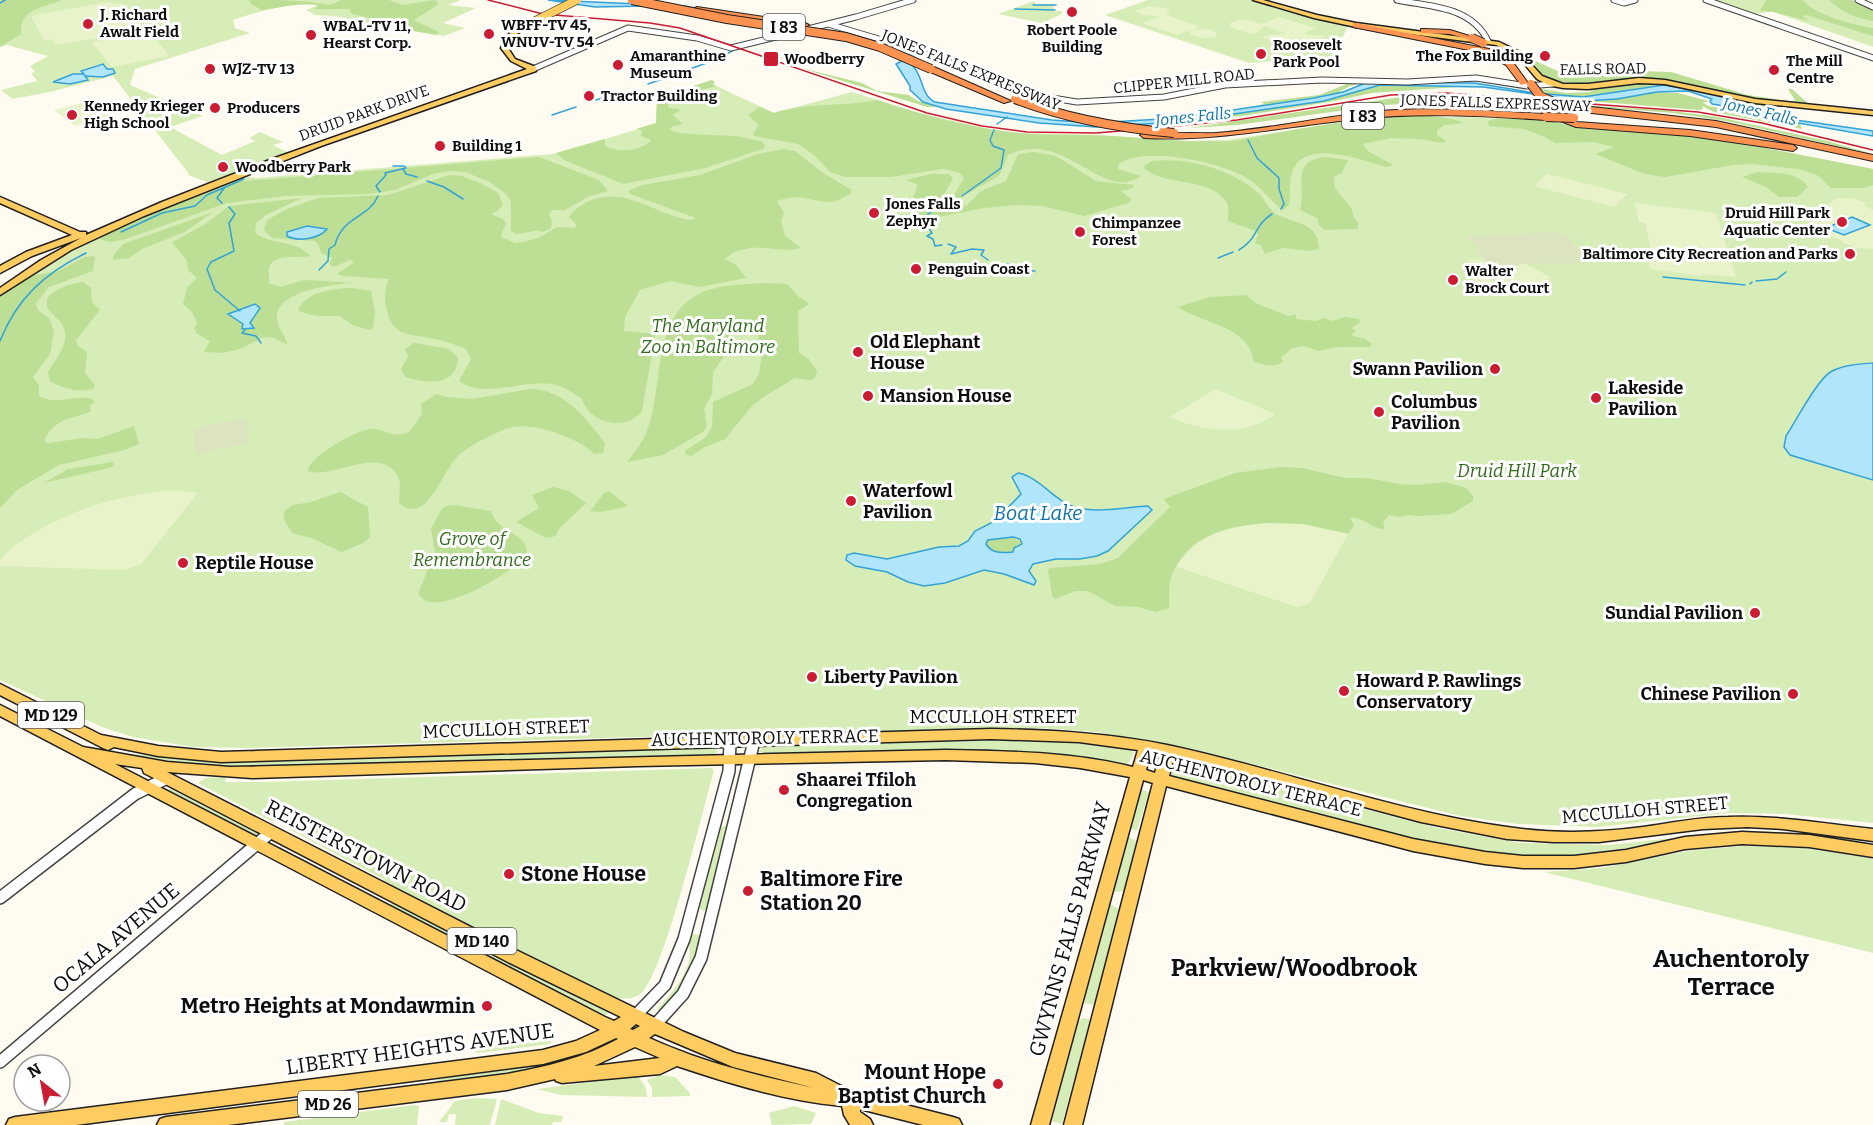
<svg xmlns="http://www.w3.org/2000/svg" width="1873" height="1125" font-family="Bitter,serif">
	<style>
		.green { fill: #d7edb7 }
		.forest { fill: #bcdf95 }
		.cemetery { fill: #dbe4bf }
		.pitch { fill: #e8f3c9 }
		.water { fill: #b1e5fb; stroke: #33a2d7; stroke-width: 1.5; fill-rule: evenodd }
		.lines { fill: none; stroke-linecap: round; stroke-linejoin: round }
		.stream { stroke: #33a2d7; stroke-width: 1.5 }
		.minor-far1-casing { stroke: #424242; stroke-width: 7 }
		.minor-casing { stroke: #424242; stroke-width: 14 }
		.major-casing { stroke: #202020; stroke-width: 3 }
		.highway-casing { stroke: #202020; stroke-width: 2 }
		.minor-far1 { stroke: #fff; stroke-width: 5 }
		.minor { stroke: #fff; stroke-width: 11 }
		.major { fill: #ffcc61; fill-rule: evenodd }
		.highway { fill: #fe9250; fill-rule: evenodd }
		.tram { stroke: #ca1c32; stroke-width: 1.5 }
		.major-bridge-casing { stroke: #202020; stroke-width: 9; stroke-linecap: butt }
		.highway-bridge-casing { stroke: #202020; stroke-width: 10; stroke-linecap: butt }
		.major-bridge { stroke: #ffcc61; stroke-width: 8 }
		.highway-bridge { stroke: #fe9250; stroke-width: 8 }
		.poi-dot { fill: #ca1c32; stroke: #fff; stroke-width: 2 }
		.labels { text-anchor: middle; stroke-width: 6; stroke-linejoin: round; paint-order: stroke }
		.far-poi-label { font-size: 15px; font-weight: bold; fill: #0f0f0f; stroke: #fff; text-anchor: start }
		.far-street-label { font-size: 15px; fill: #0f0f0f; stroke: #fff }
		.shield { fill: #fff; stroke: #575757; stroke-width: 1.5 }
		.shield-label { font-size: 16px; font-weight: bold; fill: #0f0f0f }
		.far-water-label { font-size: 16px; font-style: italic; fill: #0e73ab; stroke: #fff }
		.park-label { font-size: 18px; font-style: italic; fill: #316c1a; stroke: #fff }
		.poi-label { font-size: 18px; font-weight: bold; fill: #0f0f0f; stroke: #fff; text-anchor: start }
		.street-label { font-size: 18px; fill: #0f0f0f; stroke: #fff }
		.water-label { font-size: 20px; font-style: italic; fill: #0e73ab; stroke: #fff }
		.near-street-label { font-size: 21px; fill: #0f0f0f; stroke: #fff }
		.near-poi-label { font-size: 21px; font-weight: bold; fill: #0f0f0f; stroke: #fff; text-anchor: start }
		.near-neighbourhood-label { font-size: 24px; font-weight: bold; fill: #0f0f0f; stroke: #fff }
	</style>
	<rect width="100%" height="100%" fill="#fffbf1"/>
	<path class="green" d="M 0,0 L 461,0 L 448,5 L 476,8 L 443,23 L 465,28 L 444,36 L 333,16 L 315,15 L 306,10 L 318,5 C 288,2 261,11 233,20 L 235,28 L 250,33 L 135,69 L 130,85 L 203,116 L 170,127 L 222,155 L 255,141 L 249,138 L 260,132 L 283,142 L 273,145 L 289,153 L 210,183 L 188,175 L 189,174 L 113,76 L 50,92 L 12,99 L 1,90 L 37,81 L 31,73 L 35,72 L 30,66 L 48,56 L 7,45 L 0,47 Z
		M 1148,0 L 1250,0 L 1348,26 L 1333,57 L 1249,63 L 1105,15 Z
		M 1712,0 L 1865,0 L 1873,3 L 1873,47 L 1771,11 L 1757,14 Z
		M 1034,1 L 1036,4 L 1053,4 L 1054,11 L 1062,11 L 1062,14 L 1042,23 L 998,14 Z
		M 712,80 L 715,83 L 712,84 L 774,113 L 852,92 L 919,113 L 985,128 L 1018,133 L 1098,135 L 1186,141 L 1227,140 L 1329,124 L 1397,118 L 1460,117 L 1552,121 L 1587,129 L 1718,139 L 1873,169 L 1873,823 L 1785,814 L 1727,813 L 1598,827 L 1518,824 L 1460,816 L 1180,746 L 1096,732 L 1041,728 L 773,735 L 763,731 L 709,735 L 248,748 L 193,747 L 133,737 L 102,727 L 0,680 L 0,294 L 79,243 L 241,175 L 255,178 L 553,154 L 656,124 L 657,98 Z
		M 1016,740 L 1066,742 L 1128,749 L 1134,753 L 1128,764 L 947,749 L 763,754 L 759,751 L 763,747 L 788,746 Z
		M 715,748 L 718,751 L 715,754 L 692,755 L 235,767 L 150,761 L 135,754 L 200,761 L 241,761 Z
		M 1176,761 L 1438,828 L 1520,843 L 1610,845 L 1717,833 L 1766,831 L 1859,839 L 1860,843 L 1806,836 L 1745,833 L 1580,856 L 1534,857 L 1468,851 L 1408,838 L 1170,776 L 1171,762 Z
		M 712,768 L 714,771 C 703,807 663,981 639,995 C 630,1001 618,997 609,999 L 382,884 L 385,880 L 289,829 L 284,823 L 269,820 L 198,783 L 205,778 L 226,777 L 225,782 L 265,782 Z
		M 171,788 L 260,832 L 261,834 L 255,836 L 165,790 Z
		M 1140,789 L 1149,792 L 1137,831 L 1129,828 Z
		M 727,825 L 729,827 L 708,908 L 703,911 L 698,907 L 719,828 Z
		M 1129,837 L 1136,841 L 1124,891 L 1114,892 L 1113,888 L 1126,838 Z
		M 1742,846 L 1796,847 L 1871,858 L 1873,860 L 1873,953 L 1544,872 L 1601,868 L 1688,851 Z
		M 391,903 L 395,903 L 609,1012 L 605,1016 L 391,907 Z
		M 1110,904 L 1119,909 L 1095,1003 L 1092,1005 L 1085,1003 L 1084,999 L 1107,906 Z
		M 694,934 L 699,935 C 705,955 675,996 662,1011 L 657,1009 C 670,995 688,975 690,956 C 690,949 688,943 690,936 Z
		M 1082,1018 L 1089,1019 L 1090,1022 L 1062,1124 L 1051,1121 L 1078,1022 Z
		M 551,1037 L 551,1044 L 477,1053 L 470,1050 L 476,1043 L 489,1042 L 490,1048 L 541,1041 L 541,1039 Z
		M 606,1044 L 611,1047 L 535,1071 L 437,1083 L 438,1079 L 541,1065 L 573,1058 Z
		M 659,1075 L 675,1077 L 690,1093 L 690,1096 L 652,1097 L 652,1088 L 647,1080 Z
		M 638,1076 L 646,1088 L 647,1097 L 561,1095 L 537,1089 Z
		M 475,1098 L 497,1099 L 490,1125 L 455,1125 L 456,1114 L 449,1114 L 447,1122 L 439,1122 L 455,1101 Z
		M 501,1099 L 539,1113 L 563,1116 L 561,1122 L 553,1122 L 552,1125 L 495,1125 Z
		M 414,1105 L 419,1106 L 417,1125 L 284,1125 L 284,1122 Z
		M 794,1106 L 816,1113 L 811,1124 L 772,1125 L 769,1113 Z"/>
	<path class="forest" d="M 0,0 L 61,0 C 43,9 20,7 21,34 L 0,47 Z
		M 250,0 C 277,0 305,0 330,5 L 341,0 L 389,0 L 402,5 L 435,0 L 438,3 L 436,6 L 414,20 L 439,32 L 436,35 L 396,28 L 395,26 L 401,24 C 383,23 369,17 352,14 L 349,9 L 314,9 L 318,5 C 295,2 283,8 261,10 L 249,2 Z
		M 1766,0 L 1803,0 C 1812,14 1856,26 1873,28 L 1873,36 L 1806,15 L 1802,16 L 1809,21 L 1773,12 L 1760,11 Z
		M 1830,0 L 1851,0 L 1873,9 L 1873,21 C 1858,18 1840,13 1830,0 Z
		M 1524,56 L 1571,77 L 1589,77 L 1607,70 L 1671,72 L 1748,95 L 1796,102 L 1788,89 L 1792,89 L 1812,107 L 1758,100 L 1676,81 L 1629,79 L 1585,84 L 1561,82 L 1544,77 Z
		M 801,68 L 862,83 L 877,91 L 909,95 L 916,100 L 937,107 L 927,107 Z
		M 712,80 L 715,83 L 712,84 L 717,86 L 686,94 L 668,103 L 669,108 L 682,109 L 673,115 L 683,124 L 671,127 L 670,130 C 678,135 722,135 735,136 C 745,137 754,140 763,142 L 765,146 L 763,149 L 705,168 L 623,184 L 564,160 L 556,153 L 605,139 L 605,145 C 616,154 643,151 651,140 L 641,136 L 642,130 L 636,129 L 656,123 L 657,98 Z
		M 1368,80 C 1362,86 1357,83 1350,86 C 1338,93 1329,97 1314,101 L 1373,85 L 1458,87 L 1372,93 L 1335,101 L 1242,116 L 1195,120 L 1264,104 L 1261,102 L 1319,95 L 1352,82 Z
		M 1634,82 C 1680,84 1722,95 1767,105 L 1770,109 C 1734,106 1699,84 1662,85 C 1626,87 1570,110 1537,88 L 1566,93 L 1592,92 L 1588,88 Z
		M 1641,92 L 1678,93 L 1709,101 L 1703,103 L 1709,106 L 1800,124 L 1802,129 L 1714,112 L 1702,106 L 1703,109 L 1699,110 L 1589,101 L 1610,99 Z
		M 1415,95 C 1436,95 1519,92 1530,107 L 1436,103 L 1382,105 L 1237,125 L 1188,128 Z
		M 877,100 C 923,115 970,128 1018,133 C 1050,136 1082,134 1113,136 C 1145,138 1176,142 1208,141 C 1216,141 1224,142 1231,141 C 1285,133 1417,102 1464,123 L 1445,125 L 1437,130 L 1437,135 L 1446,141 L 1442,143 L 1420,139 L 1391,138 L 1363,144 L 1369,152 L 1392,164 L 1392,166 L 1386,167 C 1363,161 1309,139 1294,168 C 1288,179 1291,193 1289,205 L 1283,210 C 1277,208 1260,186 1250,180 C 1226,163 1141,144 1118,165 L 1118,169 L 1141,176 C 1102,204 1066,128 1008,155 L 999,176 L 956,200 L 954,195 L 964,178 L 960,173 L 943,169 L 891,177 L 845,177 L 830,172 L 815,156 L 798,144 L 754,136 L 753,133 L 759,125 L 748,115 L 760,107 L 774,113 C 808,102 843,107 877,100 Z
		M 1574,105 L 1664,110 L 1718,117 L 1827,141 L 1873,154 L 1726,121 L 1673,113 Z
		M 1498,118 L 1542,120 L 1587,129 L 1679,134 L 1729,141 L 1873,169 L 1873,185 L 1864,188 L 1831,188 L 1819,176 L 1799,169 L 1753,164 L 1733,165 L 1665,177 L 1645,174 L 1595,154 L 1614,147 L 1593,142 L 1555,143 L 1543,136 L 1524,129 L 1489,126 L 1488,121 Z
		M 783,149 L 795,151 L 823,173 L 852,190 L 850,194 C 844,197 837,202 831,202 C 808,202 805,192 777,201 L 784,213 L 781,221 L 785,236 L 801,248 C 776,255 750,237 725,259 L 736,265 L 746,278 L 700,287 L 670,281 L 640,290 L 625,317 L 624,331 L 654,334 L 655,336 L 642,411 C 626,432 590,424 582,399 C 573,393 563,386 552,384 C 522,379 485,400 459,381 L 471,359 L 466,349 C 456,345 446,341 435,339 C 410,333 392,339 386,306 C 384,298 385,287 389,279 L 344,276 L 337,274 L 354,262 L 350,260 L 334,267 L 329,264 L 332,258 L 321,253 L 319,246 L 315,241 L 272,238 L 264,230 L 267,220 L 287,209 L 318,198 L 388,195 L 449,175 L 462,176 L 482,184 L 498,193 L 503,204 L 498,211 L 491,214 L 503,219 L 506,224 L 501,234 L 502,238 L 516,243 L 524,242 L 540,237 L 557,227 L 575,228 L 576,224 L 569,217 C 574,210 579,206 587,202 C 625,184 654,215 691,220 L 696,218 L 630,194 L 628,191 L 642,185 L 700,175 L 758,154 Z
		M 1034,152 L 1056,156 L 1096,181 L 1134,185 L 1133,188 L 1121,191 L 1131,199 L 1129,203 L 1084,216 L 1042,206 L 1016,205 L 984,208 L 939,217 L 917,216 L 913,197 L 918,185 L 906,180 L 930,174 L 949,174 L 953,178 L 944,195 L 944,201 L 951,206 L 966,206 L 981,191 L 1006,181 L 1018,154 Z
		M 539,157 L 599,180 L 608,191 L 588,197 L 565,210 L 552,210 L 549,214 L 552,221 L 551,228 L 544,232 C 532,227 521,239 511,231 L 511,202 L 507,195 L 490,182 L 465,172 L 452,171 L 433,174 L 395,190 L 369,194 L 286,196 L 227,203 L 123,240 L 110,242 L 101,240 L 101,236 L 113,230 L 232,182 Z
		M 1325,157 L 1348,160 L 1342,173 L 1334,177 C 1332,192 1345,197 1351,208 C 1354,214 1352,217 1358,222 L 1358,229 L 1325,230 L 1319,225 L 1317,218 L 1300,210 C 1307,188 1289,161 1325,157 Z
		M 1152,161 C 1187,157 1232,169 1258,193 C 1266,200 1269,212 1280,216 C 1298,224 1319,224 1319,249 L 1310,251 L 1283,248 L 1265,254 L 1260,245 L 1255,244 L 1258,235 L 1256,231 L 1228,221 C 1227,215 1230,208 1227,203 C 1211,176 1164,187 1144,168 L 1145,165 Z
		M 1757,172 C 1773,173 1798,171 1808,187 L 1797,197 L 1779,197 L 1766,187 L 1742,177 Z
		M 302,198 L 266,215 L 256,223 L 255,233 C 273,246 296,239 310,256 C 300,259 272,252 269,268 C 268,272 270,278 269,283 L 280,287 L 304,280 L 358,283 C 338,283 279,290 277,315 C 276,327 285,335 288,345 L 274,338 L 264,337 L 240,349 L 223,353 L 204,352 L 210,341 L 197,334 L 194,328 L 197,323 L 192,312 L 183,304 L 187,288 L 197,278 L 188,270 L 187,261 L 172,242 L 204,225 L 229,206 Z
		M 213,212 L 185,232 L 142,249 L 129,258 L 113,260 L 113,256 L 123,244 Z
		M 95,256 L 93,271 L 49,287 L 36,303 L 38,310 L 49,318 L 54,331 L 50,354 L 33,377 L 39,385 L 39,396 C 55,406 75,394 93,399 L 95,402 L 90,406 L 91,411 C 73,420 55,416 44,441 L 48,443 L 83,438 L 98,439 L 134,426 L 139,444 L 124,450 L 59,465 L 17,490 L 0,508 L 0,294 L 24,277 L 58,271 L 85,257 Z
		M 83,282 L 91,288 L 92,302 L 100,310 L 76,340 L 78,346 L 87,352 L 85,373 L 95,385 L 94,388 C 82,394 61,388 50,381 L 48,372 C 55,359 66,349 65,334 C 65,320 51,317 47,306 C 42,292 74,282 83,282 Z
		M 767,283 L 787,284 L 799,297 L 810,304 L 798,311 L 799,353 L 809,359 L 817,371 L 815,378 L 810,380 L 795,378 L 765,396 L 752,406 L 725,439 L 703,448 L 691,456 L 685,454 L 686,450 L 705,438 L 712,427 L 713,402 L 753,384 L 759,374 L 762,354 L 756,326 L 746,323 L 735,325 L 729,333 L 728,351 L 713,372 L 712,394 L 704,409 L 707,426 L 703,432 L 663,455 L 627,462 C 634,453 642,443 647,431 C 666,383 648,307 712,289 C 729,284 748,284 767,283 Z
		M 353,288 L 371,291 L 375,313 L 373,328 L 370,330 L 355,326 L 339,316 L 316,316 L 298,311 C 304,292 334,288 353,288 Z
		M 1247,295 C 1257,308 1273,308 1288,316 L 1296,314 L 1296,319 L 1316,321 L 1324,318 L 1333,321 L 1344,317 L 1359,319 L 1360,322 L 1352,328 L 1356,332 L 1352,334 L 1353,336 L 1365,339 L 1372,344 L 1370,347 L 1337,347 L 1318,351 L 1304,346 L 1292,348 L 1281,358 L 1283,362 C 1273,369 1264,364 1254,362 C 1249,325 1202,324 1178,307 L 1210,297 Z
		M 414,343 L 449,349 L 458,358 C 456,388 426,383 405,377 L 401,369 L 408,356 L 405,349 Z
		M 530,389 C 564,389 586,418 605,443 L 603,453 L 594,454 C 579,438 535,423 513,427 C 499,430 469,446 459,455 C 446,467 435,499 420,507 C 412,511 404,508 399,503 C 399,496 401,484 399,479 C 384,442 332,480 308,471 C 308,457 358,429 372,429 C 386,429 392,439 409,432 L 422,414 L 421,404 L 436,394 L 446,397 L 472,399 Z
		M 113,462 L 113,466 L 105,469 L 44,483 L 68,469 Z
		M 1281,467 L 1302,468 L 1345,478 L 1367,478 L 1399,484 L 1415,485 L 1446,482 L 1466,488 L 1473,496 L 1473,501 L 1451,514 L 1418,516 L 1408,515 L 1399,517 L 1389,515 L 1383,522 L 1385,529 C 1371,530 1364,516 1350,518 L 1354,525 L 1348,534 C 1293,520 1191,509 1170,581 C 1168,589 1170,600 1169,608 L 1156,612 L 1138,607 L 1115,606 L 1088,591 L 1075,591 L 1055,599 L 1052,596 L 1048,570 L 1050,568 L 1100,564 L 1118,558 L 1170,507 L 1164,499 L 1235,473 Z
		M 553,487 L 569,491 L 586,503 L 558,530 L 556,536 L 546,538 L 516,522 L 539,508 L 532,495 Z
		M 609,491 L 627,505 L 626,507 L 600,512 L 590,511 L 604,493 Z
		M 340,492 L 368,507 L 370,537 L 363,543 L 342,552 L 311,538 L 292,533 L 284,520 L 284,511 L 293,505 L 311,502 Z
		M 455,505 L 491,511 C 498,534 526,531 527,553 C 514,573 454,606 429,602 C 424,601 422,598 418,594 L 435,552 L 431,529 L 441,510 L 446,506 Z
		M 1008,536 L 1021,542 L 1020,546 C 1010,555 998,555 987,547 L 985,542 L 995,538 Z"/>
	<path class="cemetery" d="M 1558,232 L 1566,234 L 1589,263 L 1522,264 L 1490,274 L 1484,260 L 1468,236 Z
		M 246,418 L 248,444 L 195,454 L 194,428 Z"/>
	<path class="pitch" d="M 107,2 L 123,4 L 146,30 L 56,45 L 51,39 L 44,40 L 31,16 Z
		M 1149,6 L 1170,9 L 1166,15 L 1200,27 L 1194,30 L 1209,29 L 1216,33 L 1216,37 C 1207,39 1197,38 1190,34 L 1191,30 L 1177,35 L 1142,23 L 1161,16 L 1143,15 L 1135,11 Z
		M 1279,17 L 1315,28 L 1303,34 L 1325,36 L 1301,48 L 1260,37 L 1286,33 L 1264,26 L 1254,35 L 1230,27 L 1230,23 L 1242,19 L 1262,24 Z
		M 148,31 L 170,56 L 112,67 L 92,42 Z
		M 90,101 L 109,116 L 75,126 L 54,110 Z
		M 1547,174 L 1627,194 L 1614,207 L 1534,186 Z
		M 1837,198 L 1856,199 L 1866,203 L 1864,206 L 1873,210 L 1873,249 L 1855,248 L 1841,242 L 1843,241 L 1815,230 L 1811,227 L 1816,224 L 1805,220 Z
		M 1637,203 L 1716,213 L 1736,277 L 1701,274 L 1701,276 L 1650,269 L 1646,250 L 1651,249 L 1645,223 L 1639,222 L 1635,204 Z
		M 1468,259 L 1484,260 L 1495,292 L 1477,291 Z
		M 1522,264 L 1526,264 L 1552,278 L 1520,289 L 1492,274 Z
		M 1215,389 L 1275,414 C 1246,437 1202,432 1170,417 Z
		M 176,490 L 198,493 L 141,564 L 124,570 L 0,566 C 0,555 14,546 23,540 C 69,509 121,494 176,490 Z
		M 1266,523 L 1303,524 L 1348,534 L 1310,603 L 1297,607 L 1177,567 C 1194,535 1231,526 1266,523 Z"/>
	<path class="water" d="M 548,0 L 685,6 L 754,20 L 854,35 L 913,56 L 915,58 L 912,65 C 924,76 920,95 935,102 L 1052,120 L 1094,123 L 1178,118 L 1314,98 L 1343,92 L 1368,82 L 1475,83 L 1535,93 L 1583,97 L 1664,85 L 1714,94 L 1796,120 L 1873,131 L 1873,136 L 1747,114 L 1731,107 L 1712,104 L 1710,101 L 1712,99 L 1688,91 L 1657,92 L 1617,99 L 1583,101 L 1483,87 L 1380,85 L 1324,101 L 1178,122 L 1096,127 L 1039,123 L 946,109 L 923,102 L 910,90 L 910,86 L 896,64 L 902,61 L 865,43 L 648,6 L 595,7 Z
		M 103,64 L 107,69 L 113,69 L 115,73 L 103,77 L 85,76 L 88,80 L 70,84 L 53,82 L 73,74 L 84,74 L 81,71 Z
		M 1852,217 L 1870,225 L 1844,235 L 1826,228 Z
		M 307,226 L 327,229 C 319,239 298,242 287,236 L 287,232 Z
		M 255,304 L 260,308 L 250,323 L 254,328 L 242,329 L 243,324 L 228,314 Z
		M 1873,363 L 1873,480 L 1790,455 L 1784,447 L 1786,436 C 1796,421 1818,378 1832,371 C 1844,365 1860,364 1873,363 Z
		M 1018,473 C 1037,476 1052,497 1069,505 C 1091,515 1125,507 1148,506 L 1152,510 L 1108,551 L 1097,556 L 1080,559 L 1056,559 L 1033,564 L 1029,571 L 1036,581 L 1034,585 L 1004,574 L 984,570 L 945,583 L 924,586 L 908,582 L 887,572 L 855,566 L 846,560 L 847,555 L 854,553 L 887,559 L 939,547 L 959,546 L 968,541 L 975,531 L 995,521 L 1021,494 L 1012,477 ZM 1013,537 L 1020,539 L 1022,544 L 1014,548 L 1013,552 C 1002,553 992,554 986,544 L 988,540 Z"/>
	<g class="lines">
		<path class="stream" d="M 0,3 L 5,0
			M 1033,5 L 1056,5
			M 1015,9 L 1055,10
			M 749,46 L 802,34
			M 648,84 L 715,60 L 732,51
			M 596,100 L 622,92
			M 552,115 L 576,107
			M 997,124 L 1007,117
			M 1248,140 L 1257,158 L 1279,178 L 1279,189 L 1284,204 L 1281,209
			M 393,166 L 404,166
			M 403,169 L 406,174 L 417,177
			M 427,181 L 444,187 L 463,199
			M 380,192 L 376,186 L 386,175 L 385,173 L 406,168 L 404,166
			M 962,196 L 1001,168 L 1004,150 L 993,146 L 990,140 L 994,130
			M 222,203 L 217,198 L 225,187
			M 229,207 L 235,214 L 229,223 L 234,251 L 211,262 L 207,269 L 215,290 L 240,311
			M 121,232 L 162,213 L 195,206 L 207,195 L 244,179
			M 948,244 L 956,247 L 951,254 L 972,249 L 984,250 L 981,255 L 988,260
			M 942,245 L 935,246 L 933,239 L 927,236 L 932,233 L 928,227 L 928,214 L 934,210 L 953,208
			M 1239,250 C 1258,239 1254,225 1272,214
			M 1218,258 L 1233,252
			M 994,265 L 1012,264
			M 1020,265 L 1026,271 L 1035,271
			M 319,270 L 328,261 L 329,249 L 335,245 C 342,216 369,218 378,196
			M 1663,277 L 1745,285
			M 1756,281 L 1777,279 L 1786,272
			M 1750,284 L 1752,282
			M 245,330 L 242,333 L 256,336 L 261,343
			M 0,341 C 17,298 45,273 86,253"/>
		<g class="minor-far1-casing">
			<path id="minor-far1" d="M 1397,0 C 1431,7 1471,6 1488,41
				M 1614,0 L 1624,3 L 1635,0
				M 1706,0 L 1873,58
				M 1858,0 L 1873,7
				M 828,24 L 909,48 L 1046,97 L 1077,102 L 1164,97 L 1225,85 L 1322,80 L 1407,82 L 1476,78 L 1527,86 L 1553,84
				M 533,69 L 628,28 L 697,38 L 731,48 L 856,17 L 913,0"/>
		</g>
		<g class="minor-casing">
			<path id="minor" d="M 0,898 L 135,794 L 165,779
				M 636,1015 L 665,985 L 684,939 L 729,771 L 730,741
				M 655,1025 L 683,994 L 701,958 L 754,741
				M 0,1062 L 271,832"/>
		</g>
		<g class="major-casing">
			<path id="major" d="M 1253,0 L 1263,0 L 1317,15 L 1356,23 L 1499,42 L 1520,52 L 1542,76 L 1563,84 L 1588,84 L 1639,78 L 1665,80 L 1755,99 L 1873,111 L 1873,115 L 1755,103 L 1665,84 L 1639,83 L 1588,89 L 1563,88 L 1548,85 L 1537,79 L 1516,54 L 1496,45 L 1356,27 L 1314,18 Z
				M 525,24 L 528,26 L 527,27 L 514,36 L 508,48 L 515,59 L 536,67 L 536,71 L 321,146 L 144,216 L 71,250 L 0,295 L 0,288 L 41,260 L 81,238 L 32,256 L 0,273 L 0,266 L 26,252 L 72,235 L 0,203 L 0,197 L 80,232 L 86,232 L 86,235 L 162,202 L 272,159 L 527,69 L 511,61 L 501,48 L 509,34 Z
				M 0,684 L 101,735 L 158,746 L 221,752 L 991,729 C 1050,730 1109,733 1167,745 C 1281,769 1391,811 1507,827 C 1552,834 1598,833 1643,827 C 1671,823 1700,817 1728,817 C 1777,815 1825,824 1873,829 L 1873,841 L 1783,829 L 1747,827 L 1703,829 L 1599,842 L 1553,842 L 1507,839 L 1421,822 L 1174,756 L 1169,776 L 1413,839 L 1485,852 L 1523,856 L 1574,856 L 1626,850 L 1685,837 L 1742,832 L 1809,835 L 1873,845 L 1873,857 L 1809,847 L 1742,844 L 1685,849 L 1626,862 L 1574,868 L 1523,868 L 1485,864 L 1413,851 L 1166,786 L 1082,1125 L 1064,1125 L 1153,783 L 1143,780 L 1049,1125 L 1031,1125 L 1130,777 L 1080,768 L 1035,763 L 946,760 L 638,766 L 252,778 L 167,772 L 520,952 L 684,1032 L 735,1053 L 816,1073 L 851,1091 L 953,1117 L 959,1119 L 962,1125 L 923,1125 L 860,1109 L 860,1112 L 870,1119 L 873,1125 L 850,1125 L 844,1115 L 842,1106 C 786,1101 731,1084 677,1066 L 660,1074 L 562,1083 L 556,1081 L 555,1079 L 507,1090 L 228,1125 L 157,1125 L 160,1119 L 166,1117 L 507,1074 C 545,1067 584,1058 618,1039 L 616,1038 L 586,1052 L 543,1064 L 76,1125 L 6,1125 L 9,1119 L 15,1117 L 543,1050 L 576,1041 L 600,1030 L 0,716 L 0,705 L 83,747 L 167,762 L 230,767 L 946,750 C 1007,751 1072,752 1133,767 L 1138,750 L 1079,742 L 991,739 L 221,762 L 158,756 L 114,747 L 108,750 L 103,748 L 0,695 ZM 1151,752 L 1160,754 L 1155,773 L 1146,770 ZM 115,764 L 142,768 L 144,773 L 508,962 L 621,1017 L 614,1021 L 605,1017 ZM 636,1024 L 640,1026 L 633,1030 L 630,1029 ZM 655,1034 L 733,1067 L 814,1088 C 755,1075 705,1063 649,1038 ZM 635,1047 L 660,1058 L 594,1066 Z"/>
		</g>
		<g class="highway-casing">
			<path id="highway" d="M 697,7 L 805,23 L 809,25 L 805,27 L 694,11 L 693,9 Z
				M 1356,23 L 1489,49 L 1512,61 L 1528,83 L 1521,85 L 1506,65 L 1484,53 L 1353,27 L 1353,23 Z
				M 1424,29 L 1450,30 L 1476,38 L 1472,40 L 1450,34 L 1421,33 L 1421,29 Z
				M 928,67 L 934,67 L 1011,101 L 1004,103 L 928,71 Z
				M 1535,99 L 1552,112 L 1577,122 L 1690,130 L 1793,145 L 1797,148 L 1793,151 L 1690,136 L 1576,127 L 1550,117 L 1546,120 C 1483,116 1421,112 1358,119 C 1286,126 1217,142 1144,138 L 1140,135 C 1145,131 1203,134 1216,133 C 1271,129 1325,116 1380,111 C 1434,107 1490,111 1544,114 L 1531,102 Z
				M 1558,101 L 1583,106 L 1716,121 L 1873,155 L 1873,161 L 1716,127 L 1583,112 L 1555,106 L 1554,104 Z"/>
		</g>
		<use href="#minor-far1" class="minor-far1"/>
		<use href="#minor" class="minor"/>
		<use href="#major" class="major"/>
		<use href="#highway" class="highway"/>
		<path class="tram" d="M 488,0 L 543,14 L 650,23 L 680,28 L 927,113 L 982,126 L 1027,132 L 1096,133 L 1157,128 L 1237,120 L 1391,95 L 1446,93 L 1698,112 L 1762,123 L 1873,150"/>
		<g class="major-bridge-casing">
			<path id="major-bridge" d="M 525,26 L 577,0"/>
		</g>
		<g class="highway-bridge-casing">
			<path id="highway-bridge" d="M 632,0 L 727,19 L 846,37 L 880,47 L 931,69
				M 1472,38 L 1483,43
				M 1531,84 L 1540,96 L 1558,104
				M 1015,99 C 1067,119 1119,128 1174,133
				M 1546,117 L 1574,118"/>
		</g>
		<use href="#major-bridge" class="major-bridge"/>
		<use href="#highway-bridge" class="highway-bridge"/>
	</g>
	<g class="poi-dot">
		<circle cx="1072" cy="12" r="6"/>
		<circle cx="88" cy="24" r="6"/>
		<circle cx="489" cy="34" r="6"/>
		<circle cx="311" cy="35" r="6"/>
		<circle cx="1261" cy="54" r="6"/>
		<circle cx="1545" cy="56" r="6"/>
		<rect x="763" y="51" width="16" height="16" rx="3"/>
		<circle cx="618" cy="65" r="6"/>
		<circle cx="210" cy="69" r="6"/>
		<circle cx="1774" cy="70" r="6"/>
		<circle cx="589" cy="96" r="6"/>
		<circle cx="215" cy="108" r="6"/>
		<circle cx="72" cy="115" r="6"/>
		<circle cx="440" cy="146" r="6"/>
		<circle cx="223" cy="167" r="6"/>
		<circle cx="874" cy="213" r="6"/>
		<circle cx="1842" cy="222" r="6"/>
		<circle cx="1080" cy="232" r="6"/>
		<circle cx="1850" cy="254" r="6"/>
		<circle cx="916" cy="269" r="6"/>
		<circle cx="1453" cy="280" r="6"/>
		<circle cx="858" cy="352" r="6"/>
		<circle cx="1495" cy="369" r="6"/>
		<circle cx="868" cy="396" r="6"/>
		<circle cx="1596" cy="398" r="6"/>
		<circle cx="1379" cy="412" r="6"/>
		<circle cx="851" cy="501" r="6"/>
		<circle cx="183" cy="563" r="6"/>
		<circle cx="1755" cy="613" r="6"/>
		<circle cx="812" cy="677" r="6"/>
		<circle cx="1344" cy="691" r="6"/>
		<circle cx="1793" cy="694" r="6"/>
		<circle cx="784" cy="790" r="6"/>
		<circle cx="509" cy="874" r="6"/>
		<circle cx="748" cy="891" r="6"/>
		<circle cx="487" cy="1006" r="6"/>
		<circle cx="998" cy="1084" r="6"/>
	</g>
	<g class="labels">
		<g class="far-poi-label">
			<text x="100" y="20">J. Richard<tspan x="100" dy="17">Awalt Field</tspan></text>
			<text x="501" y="30">WBFF-TV 45,<tspan x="501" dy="17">WNUV-TV 54</tspan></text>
			<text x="323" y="31">WBAL-TV 11,<tspan x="323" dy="17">Hearst Corp.</tspan></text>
			<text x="1072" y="35" text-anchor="middle">Robert Poole<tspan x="1072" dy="17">Building</tspan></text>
			<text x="1273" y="50">Roosevelt<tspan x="1273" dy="17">Park Pool</tspan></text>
			<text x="630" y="61">Amaranthine<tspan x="630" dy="17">Museum</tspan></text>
			<text x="1533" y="61" text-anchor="end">The Fox Building</text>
			<text x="784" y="64">Woodberry</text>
			<text x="1786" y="66">The Mill<tspan x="1786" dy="17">Centre</tspan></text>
			<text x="222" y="74">WJZ-TV 13</text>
			<text x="601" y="101">Tractor Building</text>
			<text x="84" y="111">Kennedy Krieger<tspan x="84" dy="17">High School</tspan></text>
			<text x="227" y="113">Producers</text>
			<text x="452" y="151">Building 1</text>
			<text x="235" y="172">Woodberry Park</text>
			<text x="886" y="209">Jones Falls<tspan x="886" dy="17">Zephyr</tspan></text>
			<text x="1830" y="218" text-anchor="end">Druid Hill Park<tspan x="1830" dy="17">Aquatic Center</tspan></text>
			<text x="1092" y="228">Chimpanzee<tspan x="1092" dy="17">Forest</tspan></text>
			<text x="1838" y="259" text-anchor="end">Baltimore City Recreation and Parks</text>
			<text x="928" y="274">Penguin Coast</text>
			<text x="1465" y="276">Walter<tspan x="1465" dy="17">Brock Court</tspan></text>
		</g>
		<g class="far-street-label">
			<text transform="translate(1603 69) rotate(-1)" y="5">FALLS ROAD</text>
			<text transform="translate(971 70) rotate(22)" y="5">JONES FALLS EXPRESSWAY</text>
			<text transform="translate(1184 81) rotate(-6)" y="5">CLIPPER MILL ROAD</text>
			<text transform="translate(1496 103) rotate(2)" y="5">JONES FALLS EXPRESSWAY</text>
			<text transform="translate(364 113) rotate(-20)" y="5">DRUID PARK DRIVE</text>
		</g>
		<g class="shield">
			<rect x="763" y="14" width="42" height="26" rx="4.5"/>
			<rect x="1342" y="103" width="42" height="26" rx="4.5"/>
			<rect x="18" y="702" width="66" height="26" rx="4.5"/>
			<rect x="447.5" y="928" width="69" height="26" rx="4.5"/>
			<rect x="298" y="1091" width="60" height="26" rx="4.5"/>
		</g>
		<g class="shield-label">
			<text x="784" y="33">I 83</text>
			<text x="1363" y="122">I 83</text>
			<text x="51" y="721">MD 129</text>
			<text x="482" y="947">MD 140</text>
			<text x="328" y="1110">MD 26</text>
		</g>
		<g class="far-water-label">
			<text transform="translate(1760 111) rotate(13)" y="6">Jones Falls</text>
			<text transform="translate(1193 116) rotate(-6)" y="6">Jones Falls</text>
		</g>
		<g class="park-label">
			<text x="708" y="332">The Maryland<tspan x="708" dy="21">Zoo in Baltimore</tspan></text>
			<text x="1517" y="477">Druid Hill Park</text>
			<text x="472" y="545">Grove of<tspan x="472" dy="21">Remembrance</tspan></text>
		</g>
		<g class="poi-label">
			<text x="870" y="348">Old Elephant<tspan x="870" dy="21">House</tspan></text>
			<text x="1483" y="375" text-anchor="end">Swann Pavilion</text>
			<text x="1608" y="394">Lakeside<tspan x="1608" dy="21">Pavilion</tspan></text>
			<text x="880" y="402">Mansion House</text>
			<text x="1391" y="408">Columbus<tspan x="1391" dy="21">Pavilion</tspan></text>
			<text x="863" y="497">Waterfowl<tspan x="863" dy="21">Pavilion</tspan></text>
			<text x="195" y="569">Reptile House</text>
			<text x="1743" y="619" text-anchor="end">Sundial Pavilion</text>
			<text x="824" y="683">Liberty Pavilion</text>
			<text x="1356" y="687">Howard P. Rawlings<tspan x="1356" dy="21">Conservatory</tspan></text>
			<text x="1781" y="700" text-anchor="end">Chinese Pavilion</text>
			<text x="796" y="786">Shaarei Tfiloh<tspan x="796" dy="21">Congregation</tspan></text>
		</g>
		<g class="street-label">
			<text x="993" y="723">MCCULLOH STREET</text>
			<text transform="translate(506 729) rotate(-2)" y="6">MCCULLOH STREET</text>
			<text transform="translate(765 738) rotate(-1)" y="6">AUCHENTOROLY TERRACE</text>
			<text transform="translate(1251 783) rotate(14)" y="6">AUCHENTOROLY TERRACE</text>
			<text transform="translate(1645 810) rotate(-5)" y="6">MCCULLOH STREET</text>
		</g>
		<g class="water-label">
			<text x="1038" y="520">Boat Lake</text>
		</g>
		<g class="near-street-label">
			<text transform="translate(366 856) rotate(27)" y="7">REISTERSTOWN ROAD</text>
			<text transform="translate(1070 929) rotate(-75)" y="7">GWYNNS FALLS PARKWAY</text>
			<text transform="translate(116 938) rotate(-40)" y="7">OCALA AVENUE</text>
			<text transform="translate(420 1049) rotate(-8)" y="7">LIBERTY HEIGHTS AVENUE</text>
		</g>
		<g class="near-poi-label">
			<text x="521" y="881">Stone House</text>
			<text x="760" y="886">Baltimore Fire<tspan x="760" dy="24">Station 20</tspan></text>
			<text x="475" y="1013" text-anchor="end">Metro Heights at Mondawmin</text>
			<text x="986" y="1079" text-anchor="end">Mount Hope<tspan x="986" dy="24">Baptist Church</tspan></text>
		</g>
		<g class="near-neighbourhood-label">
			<text x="1731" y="967">Auchentoroly<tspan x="1731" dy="28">Terrace</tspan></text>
			<text x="1294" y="976">Parkview/Woodbrook</text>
		</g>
	</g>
	<g transform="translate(42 1083) rotate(329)"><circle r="28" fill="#ffffff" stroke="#9f9f9f" stroke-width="1.5"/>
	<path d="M0-4.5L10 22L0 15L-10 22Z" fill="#ca1c32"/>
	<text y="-9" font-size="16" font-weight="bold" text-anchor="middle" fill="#0f0f0f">N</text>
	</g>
</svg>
